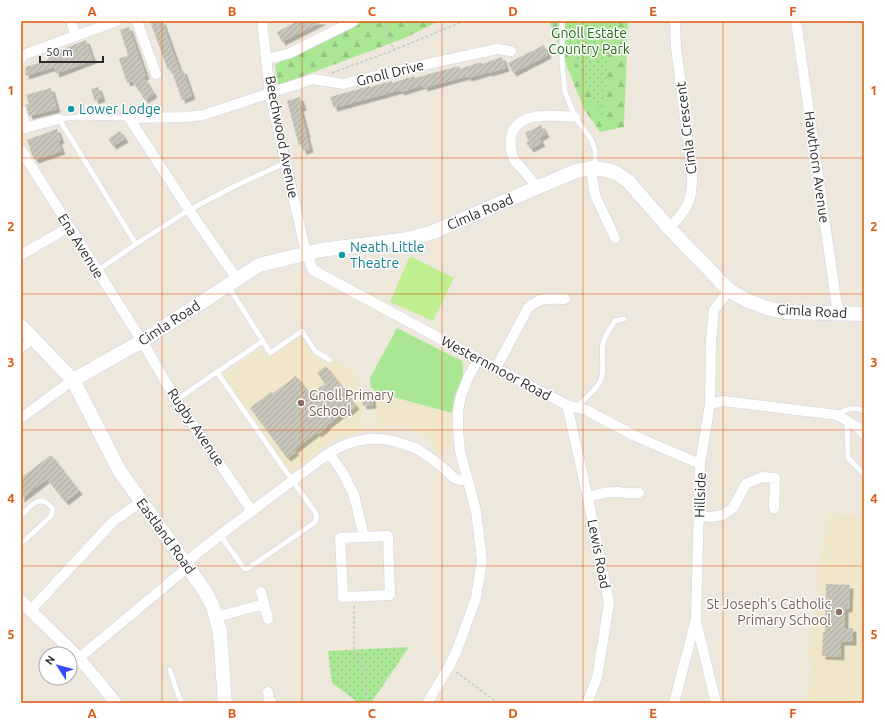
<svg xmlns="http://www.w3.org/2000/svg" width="885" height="724" font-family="Ubuntu,sans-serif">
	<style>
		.education { fill: #f0e7ca }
		.grass { fill: #aae795 }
		.forest { fill: url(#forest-firs) }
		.park { fill: url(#park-dots) }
		.pitch { fill: #bfef90 }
		.building { fill: url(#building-hatch); filter: url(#shadow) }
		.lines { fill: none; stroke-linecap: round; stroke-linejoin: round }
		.service-casing { stroke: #d1d3e4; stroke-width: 6 }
		.minor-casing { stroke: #d1d3e4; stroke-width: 11 }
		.tertiary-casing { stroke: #d1d3e4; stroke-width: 13 }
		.secondary-casing { stroke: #d1d3e4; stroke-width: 15 }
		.path { stroke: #c8c8c8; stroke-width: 1.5; stroke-dasharray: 3 2; stroke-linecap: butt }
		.service { stroke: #fff; stroke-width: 5 }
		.minor { stroke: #fff; stroke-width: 10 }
		.tertiary { stroke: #fff; stroke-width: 12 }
		.secondary { stroke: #fff; stroke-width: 14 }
		.grid { fill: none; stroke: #de570e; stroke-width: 1; stroke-opacity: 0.55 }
		.culture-dot { fill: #0f9aa8; stroke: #fff; stroke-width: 1.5 }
		.education-dot { fill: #8d6e63; stroke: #fff; stroke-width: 1.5 }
		.labels { text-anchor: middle; stroke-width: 3; stroke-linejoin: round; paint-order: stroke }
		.park-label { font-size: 14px; fill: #216c16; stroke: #fff }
		.street-label { font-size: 14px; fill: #2a2a2a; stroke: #fff }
		.culture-label { font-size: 14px; fill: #0d838f; stroke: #fff; text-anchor: start }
		.education-label { font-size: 14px; fill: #785e54; stroke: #fff; text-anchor: start }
		.neatline { fill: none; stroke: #de570e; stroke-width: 1.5 }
		.grid-label { font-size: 13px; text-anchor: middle; font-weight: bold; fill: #de570e }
	</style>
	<defs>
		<pattern id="forest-firs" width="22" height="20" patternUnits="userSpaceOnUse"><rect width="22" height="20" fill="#aae795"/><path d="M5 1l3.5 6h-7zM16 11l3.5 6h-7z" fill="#92c681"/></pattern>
		<pattern id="park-dots" width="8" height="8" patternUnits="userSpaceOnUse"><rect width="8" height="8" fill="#aae795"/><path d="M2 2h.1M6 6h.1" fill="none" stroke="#92c681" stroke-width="1.8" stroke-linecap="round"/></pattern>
		<pattern id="building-hatch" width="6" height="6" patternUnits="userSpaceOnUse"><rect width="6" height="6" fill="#c8c5ba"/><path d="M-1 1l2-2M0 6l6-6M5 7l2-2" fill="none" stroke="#aca9a0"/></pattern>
		<filter id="shadow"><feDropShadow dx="3.5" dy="3.5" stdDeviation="0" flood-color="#0004"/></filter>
	</defs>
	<rect width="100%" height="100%" fill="#ede7dc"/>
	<path class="education" d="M 397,328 L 462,361 L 464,368 L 463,373 L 454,397 L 451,416 L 449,431 L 451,446 L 435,452 L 432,442 L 428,437 L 422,434 L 399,426 L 393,425 L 389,426 L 380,433 L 376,432 L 370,378 Z
		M 299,337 L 301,338 L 312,353 L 329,365 L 332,364 L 334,361 L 357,374 L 359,399 L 362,399 L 362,407 L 361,407 L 364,432 L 352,434 L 332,441 L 289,474 L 223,376 L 224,374 L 262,348 L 269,358 Z
		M 827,515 L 864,516 L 864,599 L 862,625 L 864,657 L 864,703 L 807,703 L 812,661 L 807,660 L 820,578 L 817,578 L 822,548 L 825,535 Z"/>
	<path class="grass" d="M 397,328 L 462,361 C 466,376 459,383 455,396 C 453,402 453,407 452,413 L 375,392 L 373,388 L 371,388 L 370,378 Z"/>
	<path class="forest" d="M 363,21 L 439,21 L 405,38 L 279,85 L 278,84 L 275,65 L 276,64 Z
		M 549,21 L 628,21 L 624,127 L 600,132 L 584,109 Z"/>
	<path class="park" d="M 557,21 L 611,21 L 603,121 Z
		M 409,647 L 371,703 L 359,703 L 332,683 L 328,651 Z"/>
	<path class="pitch" d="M 410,256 L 454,278 L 433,321 L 390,302 Z"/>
	<path class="building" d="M 150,21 L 162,21 L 180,71 L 183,70 L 192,96 L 182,100 L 171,69 L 168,70 Z
		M 298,21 L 323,21 L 282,42 L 277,32 Z
		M 129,27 L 146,76 L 143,77 L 154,94 L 145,100 L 132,81 L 127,83 L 119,59 L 128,55 L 120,30 Z
		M 86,40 L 93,60 L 56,74 L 54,67 L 25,76 L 26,67 L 49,60 L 47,55 Z
		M 544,45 L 548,55 L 513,73 L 508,63 Z
		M 502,57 L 506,68 L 489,73 L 489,72 L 468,78 L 467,76 L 424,88 L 423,85 L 401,92 L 400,90 L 334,108 L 330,97 L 370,86 L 370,87 L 392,81 L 392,83 L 414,76 L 415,78 L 459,66 L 460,69 L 481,62 L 482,64 Z
		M 98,87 L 102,98 L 95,101 L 91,89 Z
		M 51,88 L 57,109 L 29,116 L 26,105 L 29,104 L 26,95 Z
		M 300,97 L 303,107 L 300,108 L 307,134 L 306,134 L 310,149 L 303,151 L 301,144 L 299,145 L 287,101 Z
		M 541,125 L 546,134 L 539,138 L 542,143 L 530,149 L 526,142 L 529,141 L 525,133 Z
		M 57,129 L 61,140 L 58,141 L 62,151 L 35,160 L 32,155 L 27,140 Z
		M 120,131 L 125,139 L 113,146 L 108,139 Z
		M 326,366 L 356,406 L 349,412 L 347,410 L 326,426 L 327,427 L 318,434 L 317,432 L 294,450 L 296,452 L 287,458 L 250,408 L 271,392 L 272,394 L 296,376 L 310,394 L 325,384 L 317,373 Z
		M 371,390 L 373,405 L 363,406 L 361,391 Z
		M 51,455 L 79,491 L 65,502 L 47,479 L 21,499 L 21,478 Z
		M 826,584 L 850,585 L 849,609 L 845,609 L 845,628 L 853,628 L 853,642 L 841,642 L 841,657 L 822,656 L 823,632 L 825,632 Z"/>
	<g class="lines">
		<g class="service-casing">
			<path id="service" d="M 562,21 L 562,63 L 565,92 L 575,117 L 591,139 L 595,150 L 595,168
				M 136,244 L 189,210 L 235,186 L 285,163
				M 97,271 L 136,244 L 59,119 L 77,117 L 129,118
				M 228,286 L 263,341
				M 217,372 L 263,341 L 270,353 L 302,331 L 315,351 L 330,360
				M 176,400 L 217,372 L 292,480 L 315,512 C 317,517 317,519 314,523 L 247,569 L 245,569 L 243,567 L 220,535
				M 576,408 C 584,399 596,391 601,380 C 605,369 601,354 603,343 C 605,335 611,327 615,321 L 624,319
				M 837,415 C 845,409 854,406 864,411
				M 847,422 L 848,458 L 864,474
				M 21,516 C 27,510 36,497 45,502 C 48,503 51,507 53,509 L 51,516 L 23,542 L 21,542
				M 170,670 L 177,692 L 182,703"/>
		</g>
		<g class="minor-casing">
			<path id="minor" d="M 71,21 L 76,36
				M 137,21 L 156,74
				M 262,21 L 270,94 L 306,253 L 313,270 L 478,359 L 567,405 L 586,410 L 635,436 L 700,464
				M 796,21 L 838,314
				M 21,59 L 23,55 L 117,21
				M 267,59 L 288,54 L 354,21
				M 21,110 L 26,128
				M 129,118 L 187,117 L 203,115 L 313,79 L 343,84 L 400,70 L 497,49 L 511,51
				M 129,118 L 189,210 L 237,279
				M 21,129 L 59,119
				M 21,150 L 142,341 L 176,400 L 252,511
				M 591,168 L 595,195 L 615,238
				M 537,187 C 532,181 528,175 523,170 C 521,167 517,164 515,161 C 511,154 510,146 511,137 C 516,110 555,116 575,117
				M 669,228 C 688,209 693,200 692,173 L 676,47 L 675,21
				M 21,255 L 69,227
				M 21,348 L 33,338
				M 496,368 L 528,308 C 542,296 548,299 565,299
				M 710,404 L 724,401 L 837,415 L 859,428 L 864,434
				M 567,405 L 588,499 L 609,603 L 597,678 L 587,703
				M 21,418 L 73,380
				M 329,453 L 343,473 L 354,495 L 364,537
				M 588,497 C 597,494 607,492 617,492 C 624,493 632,494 639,493
				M 699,516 L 710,517 L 723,515 L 733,508 L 746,484 L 762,477 L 775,478 L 774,508
				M 388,536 L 390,595 L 343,597 L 340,538 Z
				M 185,563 L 220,535 L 329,453 C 354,438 378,434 406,445 C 411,447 416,448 420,451 C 432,458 444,468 454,478 L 460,480 L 467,480
				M 261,592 L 268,619
				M 31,610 L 107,528 L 115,520 L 141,502
				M 216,617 L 264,604
				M 696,621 L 716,703
				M 79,658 L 188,567
				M 268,692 L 269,699 L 272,703
				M 427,703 L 449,667 L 457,650 L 476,598 L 482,560 L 476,511 L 460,451 L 458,431 L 458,411 L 461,396 L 468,378 L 478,359
				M 674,703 L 696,619 L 700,464 L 710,404 L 711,341 L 714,310 L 729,290"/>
		</g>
		<g class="tertiary-casing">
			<path id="tertiary" d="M 21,601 L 79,658 L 116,703"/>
		</g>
		<g class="secondary-casing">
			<path id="secondary" d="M 21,326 L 73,380 L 119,470 L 171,543 L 204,590 L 212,604 L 216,617 L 220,633 L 225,703
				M 73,380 L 142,341 L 259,265 L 321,250 L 408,239 L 433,232 L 576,171 L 591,168 L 607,170 L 616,173 L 628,181 L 669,228 L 721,282 L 729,290 L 746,300 L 767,308 L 784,312 L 864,314"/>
		</g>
		<path class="path" d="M 382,21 L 394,50
			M 551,21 L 555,33
			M 332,73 L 394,50 L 464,21
			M 354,606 L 354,649 L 366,673 L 367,703
			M 456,672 L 498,703"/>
		<use href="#service" class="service"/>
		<use href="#minor" class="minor"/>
		<use href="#tertiary" class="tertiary"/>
		<use href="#secondary" class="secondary"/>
	</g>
	<path class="grid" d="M 162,21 L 162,703M 302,21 L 302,703M 442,21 L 442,703M 583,21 L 583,703M 723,21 L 723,703M 21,158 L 864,158M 21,294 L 864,294M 21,430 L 864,430M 21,566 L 864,566"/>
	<g class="culture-dot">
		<circle cx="71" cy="109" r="4"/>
		<circle cx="342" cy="255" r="4"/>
	</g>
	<g class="education-dot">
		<circle cx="301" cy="403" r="4"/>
		<circle cx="839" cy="612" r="4"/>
	</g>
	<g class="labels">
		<g class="park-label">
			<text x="589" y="38">Gnoll Estate<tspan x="589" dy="16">Country Park</tspan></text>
		</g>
		<g class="street-label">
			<text transform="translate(390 73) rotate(-14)" y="5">Gnoll Drive</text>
			<text transform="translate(686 128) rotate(-97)" y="5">Cimla Crescent</text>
			<text transform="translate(282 137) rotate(79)" y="5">Beechwood Avenue</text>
			<text transform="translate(817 167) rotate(82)" y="5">Hawthorn Avenue</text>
			<text transform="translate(480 212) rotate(-23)" y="5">Cimla Road</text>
			<text transform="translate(81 246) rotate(58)" y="5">Ena Avenue</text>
			<text transform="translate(812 311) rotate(3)" y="5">Cimla Road</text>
			<text transform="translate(169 323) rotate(-33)" y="5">Cimla Road</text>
			<text transform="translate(496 368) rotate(28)" y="5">Westernmoor Road</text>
			<text transform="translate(196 427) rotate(56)" y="5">Rugby Avenue</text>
			<text transform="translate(700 495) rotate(-88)" y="5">Hillside</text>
			<text transform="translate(166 536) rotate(54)" y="5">Eastland Road</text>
			<text transform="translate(599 554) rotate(79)" y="5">Lewis Road</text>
		</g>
		<g class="culture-label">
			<text x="79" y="114">Lower Lodge</text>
			<text x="350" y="252">Neath Little<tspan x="350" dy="16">Theatre</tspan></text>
		</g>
		<g class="education-label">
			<text x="309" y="400">Gnoll Primary<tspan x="309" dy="16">School</tspan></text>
			<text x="831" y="609" text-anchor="end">St Joseph's Catholic<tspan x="831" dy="16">Primary School</tspan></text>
		</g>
	</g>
	<rect width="885" height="724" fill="none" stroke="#ffffff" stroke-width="44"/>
	<g transform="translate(58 666) rotate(306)"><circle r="19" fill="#ffffff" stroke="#aaaaaa"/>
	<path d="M0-3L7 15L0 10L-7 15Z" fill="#374bff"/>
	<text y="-6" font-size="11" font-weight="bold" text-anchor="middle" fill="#2a2a2a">N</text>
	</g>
	<path d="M40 56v6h63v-6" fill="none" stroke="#2a2a2a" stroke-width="2"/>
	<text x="46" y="56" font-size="12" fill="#2a2a2a" stroke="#ffffff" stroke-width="3" paint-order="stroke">50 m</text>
	<rect x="22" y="22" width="841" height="680" class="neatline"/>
	<g class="grid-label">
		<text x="92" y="16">A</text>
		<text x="232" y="16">B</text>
		<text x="372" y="16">C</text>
		<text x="513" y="16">D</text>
		<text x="653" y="16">E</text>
		<text x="793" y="16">F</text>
		<text x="11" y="95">1</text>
		<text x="874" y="95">1</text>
		<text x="11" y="231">2</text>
		<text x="874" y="231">2</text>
		<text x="11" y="367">3</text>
		<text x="874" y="367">3</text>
		<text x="11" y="503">4</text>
		<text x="874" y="503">4</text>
		<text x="11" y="639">5</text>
		<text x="874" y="639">5</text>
		<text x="92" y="718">A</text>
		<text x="232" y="718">B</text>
		<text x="372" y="718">C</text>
		<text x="513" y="718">D</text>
		<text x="653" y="718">E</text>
		<text x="793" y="718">F</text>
	</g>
</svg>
